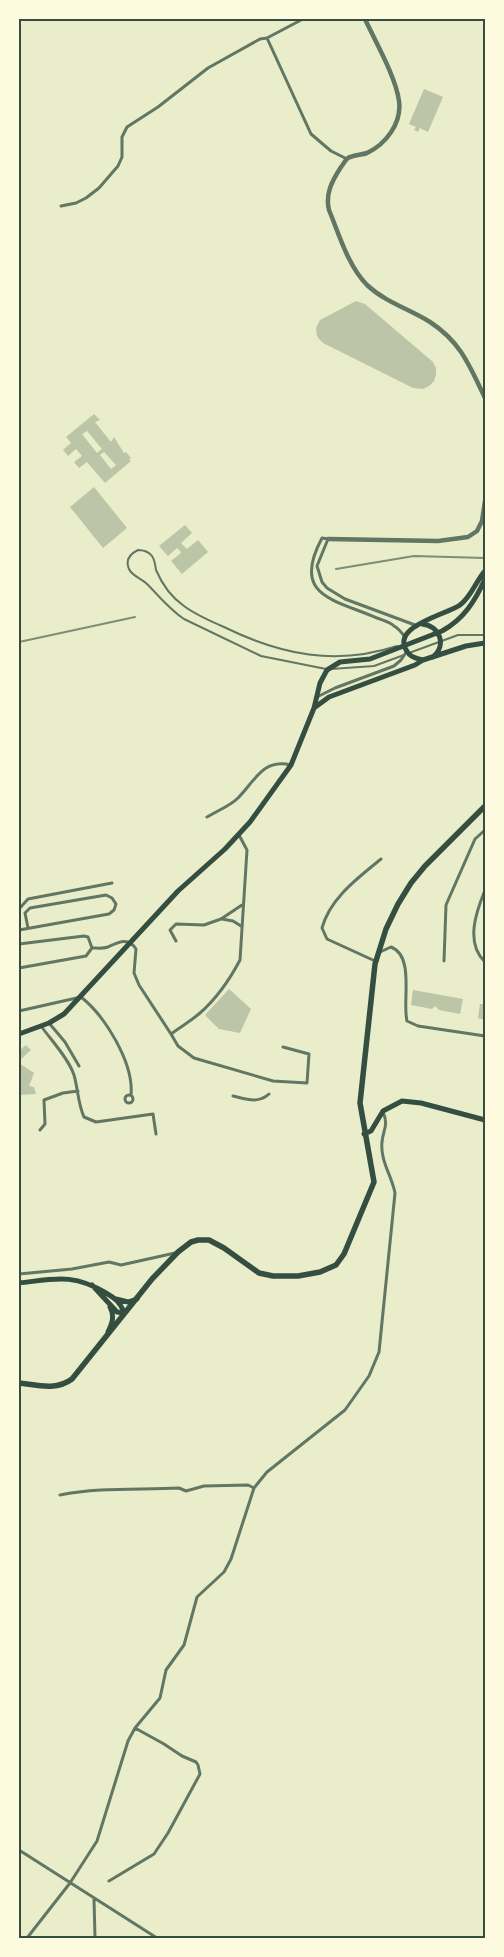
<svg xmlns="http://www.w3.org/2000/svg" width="504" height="1957" font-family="'Asap Condensed',sans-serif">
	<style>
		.building { fill: #bcc5a7; fill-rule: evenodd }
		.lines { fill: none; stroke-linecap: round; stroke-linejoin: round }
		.service { stroke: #617663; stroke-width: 2 }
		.minor { stroke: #617663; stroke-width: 3 }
		.tertiary { stroke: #617663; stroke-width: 4.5 }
		.secondary { stroke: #344e41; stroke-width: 5 }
		.primary { stroke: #344e41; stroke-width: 5.5 }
		.rail { stroke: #7c8e77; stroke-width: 2 }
		.neatline { fill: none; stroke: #344e41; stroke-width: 2 }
	</style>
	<rect width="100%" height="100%" fill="#e9edc9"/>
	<path class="building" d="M 424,89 L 443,97 L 428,132 L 420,128 L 418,132 L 414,130 L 416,127 L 409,124 Z
		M 356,301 L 365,304 L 433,362 L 436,368 L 436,375 L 434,381 L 429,386 L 423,389 L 413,388 L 323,343 L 319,339 L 317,336 L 316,328 L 320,320 Z
		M 94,414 L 100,420 L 95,422 L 111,442 L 114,437 L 124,453 L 126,452 L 131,458 L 129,459 L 131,461 L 105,483 L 87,462 L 79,468 L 74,462 L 82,456 L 76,449 L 68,456 L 63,450 L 71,443 L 66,437 ZM 87,431 L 102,449 L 97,453 L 82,434 ZM 104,452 L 116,465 L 111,469 L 100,455 Z
		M 94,487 L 127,528 L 103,548 L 70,507 Z
		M 185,525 L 192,533 L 181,543 L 187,549 L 198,540 L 208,552 L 182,574 L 171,561 L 181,553 L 180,551 L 177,548 L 168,556 L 159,546 Z
		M 229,989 L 251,1009 L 240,1033 L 219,1029 L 205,1015 Z
		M 413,990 L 463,999 L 460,1014 L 439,1010 L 435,1006 L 432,1009 L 411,1005 Z
		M 480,1004 L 485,1004 L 485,1020 L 478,1018 Z
		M 26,1045 L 31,1050 L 19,1061 L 19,1051 Z
		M 19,1063 L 34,1073 L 29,1086 L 34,1087 L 36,1094 L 19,1095 L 22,1099 L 19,1100 Z"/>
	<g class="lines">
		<path class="service" d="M 409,653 L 458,635 L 485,635
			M 326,669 L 261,656 L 184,619 C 169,609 159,596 147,584 C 141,578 132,576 129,569 C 125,560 130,554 138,550 C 143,550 148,551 152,556 C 155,560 155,565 156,570 C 162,584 171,597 184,606 C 196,615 210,621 224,627 C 281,655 336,666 397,646
			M 331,669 L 374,666 L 404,655"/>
		<path class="minor" d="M 303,19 L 267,38 L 311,134 L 331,151 L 347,159
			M 61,206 L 76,203 L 86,198 L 99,188 L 118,166 L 122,157 L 122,137 L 127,127 L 158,107 L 208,68 L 260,39 L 267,38
			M 405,637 C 402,633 398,628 394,626 C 390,622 382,620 377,618 C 333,599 291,596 322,538 L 328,539 L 317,566 L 322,582 L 327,588 L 345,599 L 415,625
			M 317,697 L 335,688 L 394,666 L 401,660 L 407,651
			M 207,817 C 217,811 230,806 238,798 C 255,781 263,758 291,765
			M 239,835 L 247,850 L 240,960 C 230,979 216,999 200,1013 C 191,1021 180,1027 171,1034 L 178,1046 L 194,1058 L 273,1081 L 307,1083 L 309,1054 L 283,1047
			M 485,890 C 476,912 465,943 485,962
			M 19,909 L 28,899 L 112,883
			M 222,919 L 233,921 L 241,926
			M 19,930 L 109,914 L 114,910 L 116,904 L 112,898 L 106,895 L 30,908 L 25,913 L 28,928
			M 176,941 L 170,930 L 176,924 L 204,925 L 221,919 L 242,905
			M 19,944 L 84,936 L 88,937 L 92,948 L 86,956 L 19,968
			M 92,948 C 97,948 103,949 108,947 C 119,942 128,937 136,949 L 134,973 L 139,985 L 171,1034
			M 380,952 L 391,947 C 415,956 402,1002 407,1021 L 418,1026 L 485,1036
			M 375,961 L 327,939 L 322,928 C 330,898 358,878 381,859
			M 444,961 L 446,905 L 475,839 L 485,830
			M 19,1011 L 81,997 C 105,1016 134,1063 131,1095
			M 49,1023 L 65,1042 L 79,1066
			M 41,1026 C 51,1040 69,1059 74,1075 C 78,1089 78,1104 84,1117 L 96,1122 L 153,1114 L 156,1134
			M125 1099a4 4 0 1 1 8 0a4 4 0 1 1-8 0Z
			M 233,1096 C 246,1099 258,1104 269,1094
			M 485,1123 L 485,1147
			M 40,1130 L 45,1124 L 44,1100 L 63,1093 L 78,1091
			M 19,1274 L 72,1269 L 109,1262 L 121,1265 L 175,1253
			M 60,1495 C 99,1487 140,1490 179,1488 L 186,1491 L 204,1486 L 248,1485 L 254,1488
			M 19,1850 L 157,1938
			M 109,1881 L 154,1854 L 168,1833 L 200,1774 L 198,1765 L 196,1762 L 182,1756 L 164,1744 L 135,1728
			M 94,1899 L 95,1938
			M 27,1938 L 70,1883 L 97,1841 L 128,1741 L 135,1728 L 160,1698 L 166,1670 L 184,1645 L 197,1597 L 224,1572 L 231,1559 L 254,1488 L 267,1472 L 345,1410 L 369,1376 L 379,1352 L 395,1193 C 392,1176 380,1161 382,1142 C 383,1130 389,1125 383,1112"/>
		<path class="tertiary" d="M 365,19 C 375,41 396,77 399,101 C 402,123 386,144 367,153 C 361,155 353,155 348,158 C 345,160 343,165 341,167 C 332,181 325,194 329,210 C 339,234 348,266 367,285 C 385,302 409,309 430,322 C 461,342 470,367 485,398
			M 328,539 L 438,541 L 468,537 L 477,531 L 482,521 L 485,501"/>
		<path class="secondary" d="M 485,571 C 476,581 471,597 460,605 C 446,615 386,627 409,654 C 413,658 418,659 423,660 L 466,646 L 485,643
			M 422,624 C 440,626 447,645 433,657
			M 314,708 L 329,697 L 415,665 L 423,660
			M 19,1034 L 49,1023 L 64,1014 L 178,891 L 225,849 L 250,822 L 291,765 L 314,708 L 320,683 L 327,670 L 340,662 L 370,659 L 442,631 C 464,619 475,601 485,579
			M 364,1134 L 371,1131 L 383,1111 L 402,1101 L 421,1103 L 485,1120
			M 19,1283 C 55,1279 73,1273 106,1293 C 115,1298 121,1303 124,1313 L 117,1312 L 92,1285
			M 116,1299 L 128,1302 L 137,1299
			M 108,1332 C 112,1323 115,1317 110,1307"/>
		<path class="primary" d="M 19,1383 C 37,1385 56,1391 72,1379 L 152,1279 L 178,1252 L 191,1242 L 198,1240 L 209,1240 L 224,1248 L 259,1273 L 273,1276 L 298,1276 L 320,1272 L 336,1265 L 344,1254 L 374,1182 L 360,1103 L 375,964 L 386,929 L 398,904 L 411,883 L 425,866 L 485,806"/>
		<path class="rail" d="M 336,569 L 414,556 L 485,558
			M 19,642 L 135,617"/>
	</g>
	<rect width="504" height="1957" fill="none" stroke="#fefae0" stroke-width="40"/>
	<rect x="20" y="20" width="464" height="1917" class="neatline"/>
</svg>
